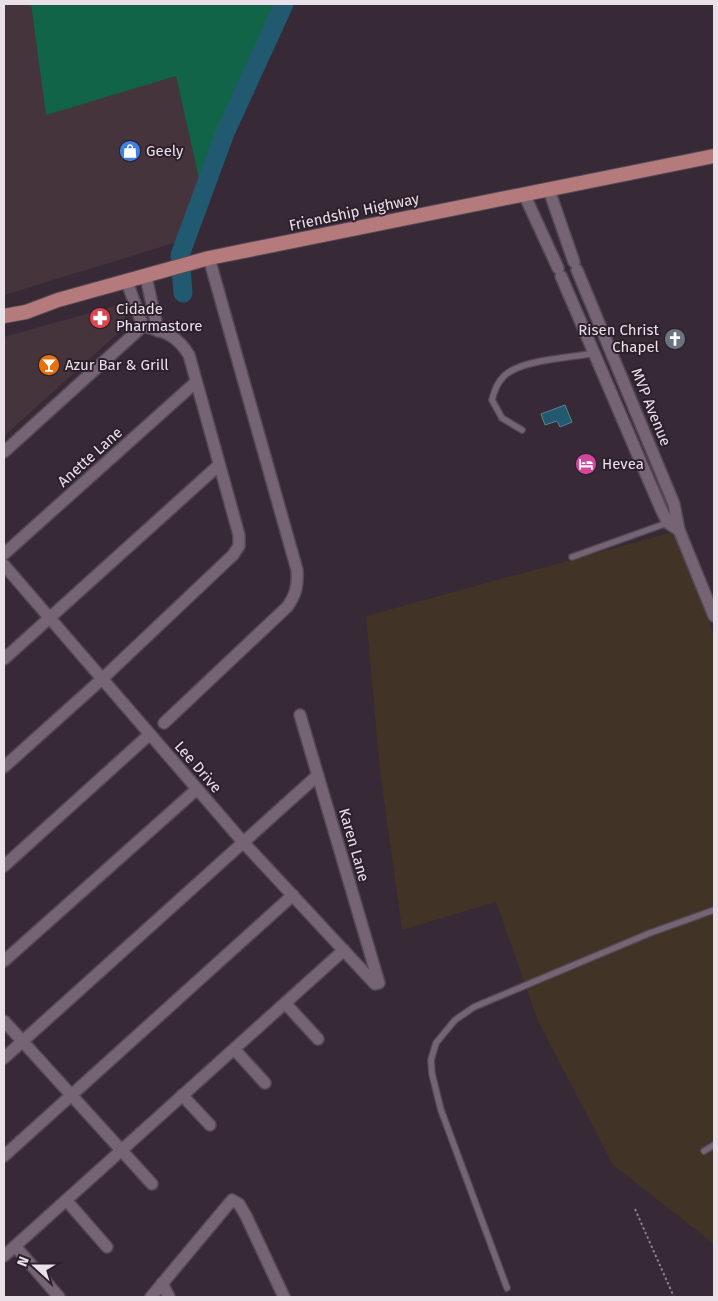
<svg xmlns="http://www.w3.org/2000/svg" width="718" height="1301" font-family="'Fira Sans',sans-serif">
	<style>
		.commercial { fill: #45343c }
		.industrial { fill: #413326 }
		.green { fill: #126448 }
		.water { fill: #215a70; stroke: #5d8294 }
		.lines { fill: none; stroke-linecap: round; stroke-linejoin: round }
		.river { stroke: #215a70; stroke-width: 19 }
		.service-casing { stroke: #534853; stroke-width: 8 }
		.minor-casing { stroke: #534853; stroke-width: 14 }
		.primary-casing { stroke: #534853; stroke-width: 16 }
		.path { stroke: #8b808a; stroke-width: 2; stroke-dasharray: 2.5 2.5; stroke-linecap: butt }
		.service { stroke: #756574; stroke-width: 5.5 }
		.minor { stroke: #756574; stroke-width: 11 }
		.primary { stroke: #b57a7b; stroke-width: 14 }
		.labels { text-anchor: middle; stroke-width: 4; stroke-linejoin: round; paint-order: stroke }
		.poi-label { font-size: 15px; fill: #e9e0e8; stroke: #2d202c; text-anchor: start }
		.street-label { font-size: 15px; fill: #e9e0e8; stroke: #2d202c }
	</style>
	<rect width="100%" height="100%" fill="#372936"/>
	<path class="commercial" d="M 4,4 L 31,4 L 46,114 L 176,76 L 201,188 L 184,240 L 4,295 Z
		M 122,304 L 127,325 L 4,436 L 4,337 Z"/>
	<path class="industrial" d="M 673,532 L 714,635 L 714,1244 L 613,1165 L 538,1021 L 496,902 L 402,930 L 380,771 L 366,616 Z"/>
	<path class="green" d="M 31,4 L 275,4 L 201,188 L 176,76 L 46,115 Z"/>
	<path class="water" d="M 565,405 L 572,422 L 560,427 L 557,421 L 545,425 L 541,414 Z"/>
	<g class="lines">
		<path class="river" d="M 183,293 L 180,255 L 225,133 L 284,4"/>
		<g class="service-casing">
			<path id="service" d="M 522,430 L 502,418 L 492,400 C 494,391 497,383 504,376 C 522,359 571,358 595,353
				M 572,557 L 670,522
				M 704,1151 L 714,1145
				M 507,1288 L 441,1110 L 432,1074 L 431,1060 L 436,1043 L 455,1020 L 474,1007 L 650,933 L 714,910"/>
		</g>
		<g class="minor-casing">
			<path id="minor" d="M 549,190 L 574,262
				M 524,194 L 558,268
				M 577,270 L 674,504 L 679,530 L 714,616
				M 561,276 L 661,509 L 668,523 L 679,530
				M 146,277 L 158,331
				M 127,282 L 143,326
				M 4,452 L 143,326 C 165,332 177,335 189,355 L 239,535 L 239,546 L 233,555 L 102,679 L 4,767
				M 4,554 L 196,382
				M 4,565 L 243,842 L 375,984 L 379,983 L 300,715
				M 4,659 L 219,465
				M 164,723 L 287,607 C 296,595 298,585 297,570 L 209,258
				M 4,866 L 150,734
				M 4,961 L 197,789
				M 285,1003 L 318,1039
				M 4,1021 L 152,1184
				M 234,1049 L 265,1083
				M 4,1058 L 318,775
				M 182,1095 L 210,1125
				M 4,1156 L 293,895
				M 66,1200 L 107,1247
				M 15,1246 L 59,1297
				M 4,1256 L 344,950
				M 162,1283 L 169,1297
				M 151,1297 L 232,1200 L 239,1204 L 246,1216 L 284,1297"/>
		</g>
		<g class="primary-casing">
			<path id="primary" d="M 4,316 L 26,312 L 58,300 L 209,258 L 714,156"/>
		</g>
		<path class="path" d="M 635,1209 L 674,1297"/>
		<use href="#service" class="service"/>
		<use href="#minor" class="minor"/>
		<use href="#primary" class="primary"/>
	</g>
	<defs>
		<g id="shop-disc" transform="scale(1.125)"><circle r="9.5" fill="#3f7fe0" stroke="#2d202c"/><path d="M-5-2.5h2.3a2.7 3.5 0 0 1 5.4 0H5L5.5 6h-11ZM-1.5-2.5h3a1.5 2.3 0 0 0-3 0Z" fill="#fff"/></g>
		<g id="pharmacy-disc" transform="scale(1.125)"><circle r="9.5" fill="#e0444e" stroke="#2d202c"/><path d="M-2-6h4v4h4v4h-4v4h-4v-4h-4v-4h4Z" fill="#fff"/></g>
		<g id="church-disc" transform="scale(1.125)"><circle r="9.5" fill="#6b7280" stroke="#2d202c"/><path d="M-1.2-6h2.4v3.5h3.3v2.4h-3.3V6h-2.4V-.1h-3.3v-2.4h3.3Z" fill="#fff"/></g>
		<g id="bar-disc" transform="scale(1.125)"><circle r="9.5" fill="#e8710a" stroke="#2d202c"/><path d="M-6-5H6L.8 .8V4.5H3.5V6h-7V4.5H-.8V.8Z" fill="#fff"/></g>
		<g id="hotel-disc" transform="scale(1.125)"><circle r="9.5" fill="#d1479c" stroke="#2d202c"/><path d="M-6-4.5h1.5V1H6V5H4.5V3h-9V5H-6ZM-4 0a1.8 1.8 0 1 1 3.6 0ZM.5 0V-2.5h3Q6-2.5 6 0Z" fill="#fff"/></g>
	</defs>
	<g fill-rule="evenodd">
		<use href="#shop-disc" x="130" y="151"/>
		<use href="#pharmacy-disc" x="100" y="318"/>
		<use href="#church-disc" x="675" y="339"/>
		<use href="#bar-disc" x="49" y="365"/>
		<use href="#hotel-disc" x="586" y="464"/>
	</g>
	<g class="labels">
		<g class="poi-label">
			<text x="146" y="156">Geely</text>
			<text x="116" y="314">Cidade<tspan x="116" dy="17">Pharmastore</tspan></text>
			<text x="659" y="335" text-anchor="end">Risen Christ<tspan x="659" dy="17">Chapel</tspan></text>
			<text x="65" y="370">Azur Bar &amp; Grill</text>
			<text x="602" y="469">Hevea</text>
		</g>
		<g class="street-label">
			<text transform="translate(354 212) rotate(-12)" y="5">Friendship Highway</text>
			<text transform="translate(651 407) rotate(68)" y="5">MVP Avenue</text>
			<text transform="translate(90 457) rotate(-42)" y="5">Anette Lane</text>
			<text transform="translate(198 767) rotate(49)" y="5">Lee Drive</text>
			<text transform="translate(354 845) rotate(74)" y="5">Karen Lane</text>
		</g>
	</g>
	<rect width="718" height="1301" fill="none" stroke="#e9e0e8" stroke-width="10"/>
	<g transform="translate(35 1266) rotate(291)" stroke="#2d202c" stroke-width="4" paint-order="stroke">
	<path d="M0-4L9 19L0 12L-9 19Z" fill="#e9e0e8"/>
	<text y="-8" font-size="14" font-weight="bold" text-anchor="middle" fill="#e9e0e8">N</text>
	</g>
</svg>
